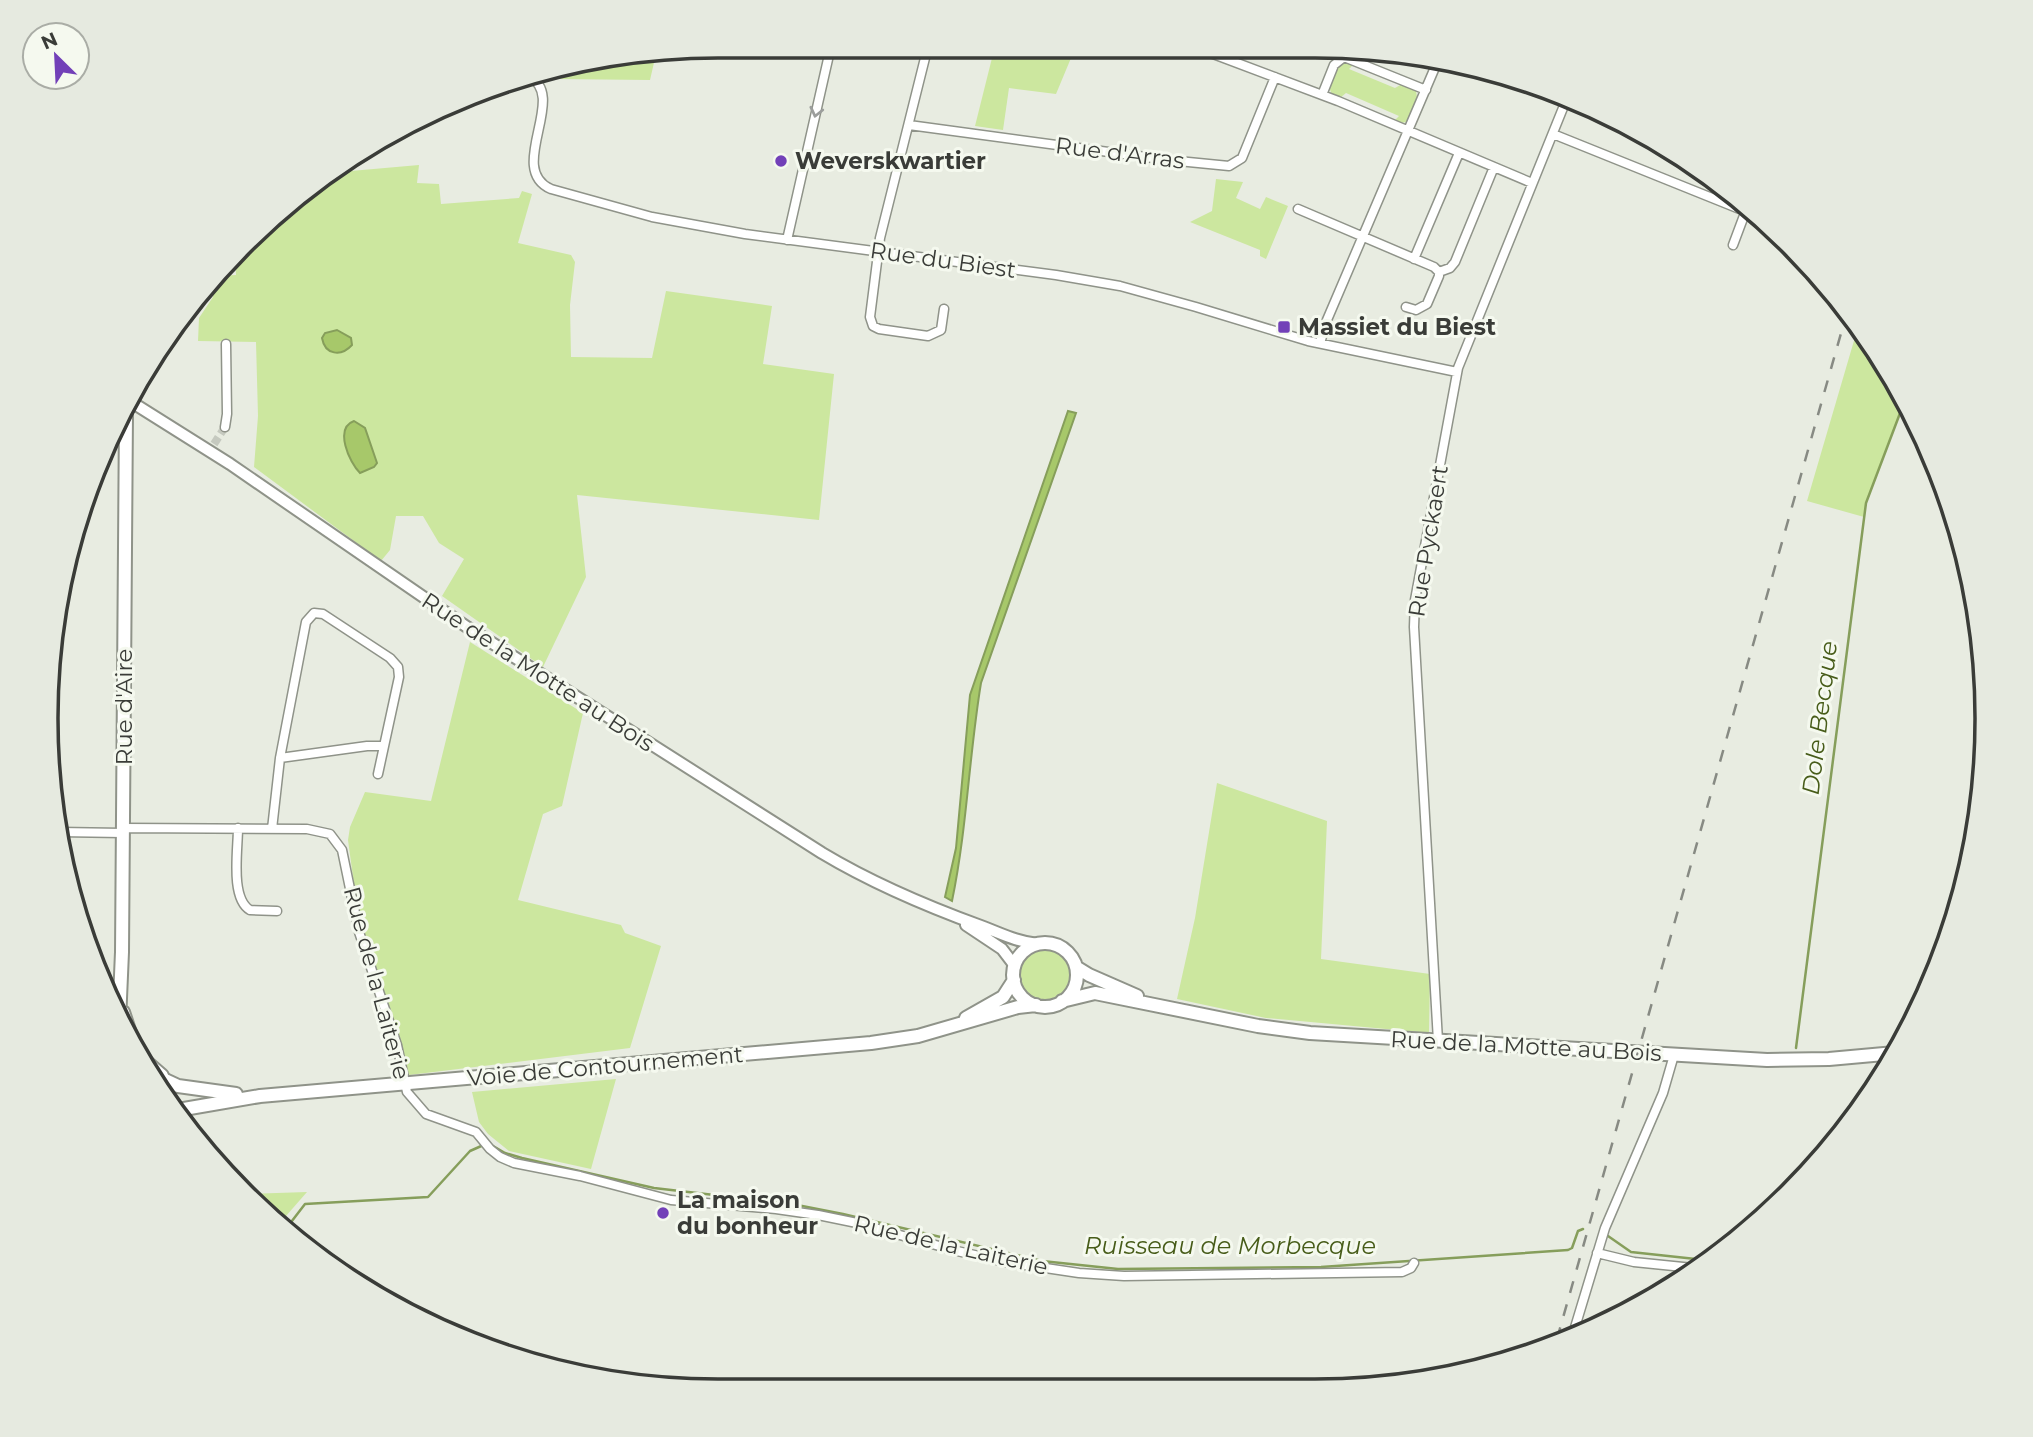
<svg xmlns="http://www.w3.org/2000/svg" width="2033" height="1437" font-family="Montserrat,sans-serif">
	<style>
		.green { fill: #cce79f }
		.water { fill: #a7c86a; stroke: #869e5b; stroke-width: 2 }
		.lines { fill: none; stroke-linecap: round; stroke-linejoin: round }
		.stream { stroke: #869e5b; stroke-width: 2.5 }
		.minor-tunnel { stroke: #c5c9bf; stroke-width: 8; stroke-dasharray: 8 4; stroke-linecap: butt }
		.minor-casing { stroke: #8f9389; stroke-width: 11 }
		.tertiary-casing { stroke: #8f9389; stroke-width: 14 }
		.secondary-casing { stroke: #8f9389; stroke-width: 16 }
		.primary-casing { stroke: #8f9389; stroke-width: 18 }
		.minor { stroke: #fff; stroke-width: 8 }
		.tertiary { stroke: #fff; stroke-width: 10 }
		.secondary { stroke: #fff; stroke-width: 12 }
		.primary { stroke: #fff; stroke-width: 14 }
		.rail { stroke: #878a83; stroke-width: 2.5; stroke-dasharray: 12 12; stroke-linecap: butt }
		.oneway { stroke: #9c9e9c }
		.poi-dot { fill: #7240b8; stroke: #f5f9ef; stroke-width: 2.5 }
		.labels { text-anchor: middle; stroke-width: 6; stroke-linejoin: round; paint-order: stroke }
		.street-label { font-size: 23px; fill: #3a3c38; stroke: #f5f9ef }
		.poi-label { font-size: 23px; font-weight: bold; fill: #3a3c38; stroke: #f5f9ef; text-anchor: start }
		.water-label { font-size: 24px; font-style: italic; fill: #475c19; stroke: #f5f9ef }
		.rim { fill: none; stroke: #3a3c38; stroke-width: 3.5 }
	</style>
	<rect width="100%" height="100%" fill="#e8ece1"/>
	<path class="green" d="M 995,46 L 1076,46 L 1056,94 L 1009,88 L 1003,130 L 975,126 Z
		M 656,54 L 650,80 L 553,79 L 555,67 Z
		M 1344,60 L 1354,64 L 1349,69 L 1395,88 L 1402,84 L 1416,91 L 1417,97 L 1407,122 L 1400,123 L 1394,121 L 1399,116 L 1346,93 L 1340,98 L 1332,95 L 1329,87 L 1340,63 Z
		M 419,165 L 417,183 L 439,184 L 441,204 L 519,198 L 522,191 L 532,194 L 518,243 L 571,255 L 575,262 L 570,305 L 571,357 L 652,358 L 666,291 L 772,306 L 763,364 L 834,374 L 819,520 L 577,495 L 586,577 L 543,667 L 442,596 L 464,559 L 439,543 L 423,516 L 396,516 L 390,550 L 381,561 L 254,467 L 258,416 L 256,342 L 198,341 L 199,318 L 213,297 L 213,276 L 236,275 L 235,255 L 328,173 Z
		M 1216,179 L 1243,182 L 1236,198 L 1260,209 L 1266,197 L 1288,206 L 1266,259 L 1260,256 L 1260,250 L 1190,222 L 1212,211 Z
		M 1858,327 L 1897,382 L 1905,400 L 1866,503 L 1864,517 L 1807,501 Z
		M 470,642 L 583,713 L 562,806 L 543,814 L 518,900 L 621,925 L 625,933 L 661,946 L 630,1048 L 409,1075 L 371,961 L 358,914 L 348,840 L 350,827 L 365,792 L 431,801 Z
		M 1217,783 L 1327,821 L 1321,959 L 1430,974 L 1429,1033 L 1266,1018 L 1177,999 L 1195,918 Z
		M1019 975a26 26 0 1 1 52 0a26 26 0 1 1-52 0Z
		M 616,1079 L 591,1169 L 509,1151 L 488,1134 L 479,1122 L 472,1092 Z
		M 307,1192 L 279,1224 L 246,1194 Z"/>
	<path class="water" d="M 337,330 L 351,338 L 352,345 C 341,357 325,355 322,338 L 325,333 Z
		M 1068,411 L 1076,413 L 981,683 C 969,755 967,829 952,901 L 945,897 L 956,848 L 970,695 Z
		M 354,421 L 365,428 L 377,463 L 374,467 L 360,473 C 349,462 334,428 354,421 Z"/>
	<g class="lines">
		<path class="stream" d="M 1796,1048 L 1866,503 L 1905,400
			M 285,1230 L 305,1204 L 428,1197 L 470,1151 L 488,1143 L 505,1153 L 522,1158 L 654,1188 L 792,1204 L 843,1214 L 1042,1261 L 1118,1269 L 1321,1267 L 1568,1250 L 1572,1248 L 1578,1231 L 1583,1229
			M 1608,1236 L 1631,1252 L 1705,1260"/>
		<path class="minor-tunnel" d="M 214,444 L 225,427"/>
		<g class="minor-casing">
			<path id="minor" d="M 928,46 L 880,238 L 870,317 L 873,326 L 879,329 L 928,336 L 941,330 L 944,309
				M 1192,46 L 1338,101 L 1532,183
				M 528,76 C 570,95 505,169 551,189 L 652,217 L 745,234 L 1056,275 L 1120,286 L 1196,307 L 1308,341 L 1457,372
				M 1322,95 L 1334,65 L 1344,57 L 1426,90
				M 909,125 L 1168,160 L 1229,166 L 1242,158 L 1275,77
				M 1553,134 L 1742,210
				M 1298,209 L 1434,267 L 1439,272
				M 787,240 L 831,46
				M 1733,245 L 1745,213
				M 1414,259 L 1459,153
				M 1406,307 L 1416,310 L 1427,304 L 1439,276 L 1439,272 L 1450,268 L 1455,262 L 1494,167
				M 1320,343 L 1327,320 L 1439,58
				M 225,427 L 227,414 L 226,344
				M 280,758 L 367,746 L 382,746
				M 123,828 L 307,829 L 330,834 L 342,850 L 359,932 L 397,1045 L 407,1092 L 426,1114 L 476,1132 L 490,1149 L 500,1157 L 514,1163 L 580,1176 L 671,1200 L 776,1209 L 818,1215 L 857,1223 L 957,1251 L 1005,1262 L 1079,1273 L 1124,1276 L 1402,1272 L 1411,1268 L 1414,1263
				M 238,828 C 238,850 230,898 250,910 L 277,911
				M 272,829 L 280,758 L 306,622 L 314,613 L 323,614 L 390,658 L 398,667 L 399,677 L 378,774
				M 59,832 L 123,833
				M 1438,1041 L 1414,627 L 1415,600 L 1458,368 L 1565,103
				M 1597,1253 L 1634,1262 L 1693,1268
				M 1573,1334 L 1605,1228 L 1663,1093 L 1674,1055"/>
		</g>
		<g class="tertiary-casing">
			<path id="tertiary" d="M 133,403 L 230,464 L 467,627 L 822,853 C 872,883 926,906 981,926 C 1000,933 1017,942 1038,944
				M 966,925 L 1002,949 L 1015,966"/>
		</g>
		<g class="secondary-casing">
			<path id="secondary" d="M1013 975a32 32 0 1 1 64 0a32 32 0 1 1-64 0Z
				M 1076,967 L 1089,975 L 1137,996
				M 1062,1001 L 1095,993 L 1258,1026 L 1310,1033 L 1767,1060 L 1829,1059 L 1895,1053
				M 123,1012 L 134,1045
				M 966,1018 L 1003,997 L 1014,980
				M 119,1022 L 122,952 L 126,413
				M 163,1079 L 178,1086 L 236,1094
				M 178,1110 L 260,1096 L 871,1043 L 918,1036 L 1018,1007 L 1036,1005"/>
		</g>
		<g class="primary-casing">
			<path id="primary" d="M 146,1063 L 161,1076 L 168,1096"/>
		</g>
		<use href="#minor" class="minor"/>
		<use href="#tertiary" class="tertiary"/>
		<use href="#secondary" class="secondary"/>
		<use href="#primary" class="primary"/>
		<path class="rail" d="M 1557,1339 L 1847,312"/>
	</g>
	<defs><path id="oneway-chevron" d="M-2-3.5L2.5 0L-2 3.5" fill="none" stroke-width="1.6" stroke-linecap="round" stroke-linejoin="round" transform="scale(1.75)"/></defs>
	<use class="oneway" href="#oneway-chevron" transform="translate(816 112) rotate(103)"/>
	<g class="poi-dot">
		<circle cx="781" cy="161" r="7"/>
		<rect x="1277" y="320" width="14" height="14" rx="3.5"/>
		<circle cx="663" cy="1213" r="7"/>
	</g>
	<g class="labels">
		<g class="street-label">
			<text transform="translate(1120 153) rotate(7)" y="8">Rue d'Arras</text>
			<text transform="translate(943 260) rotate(8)" y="8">Rue du Biest</text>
			<text transform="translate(1428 541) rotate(-81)" y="8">Rue Pyckaert</text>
			<text transform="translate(538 672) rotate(33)" y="8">Rue de la Motte au Bois</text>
			<text transform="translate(124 707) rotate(-90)" y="8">Rue d'Aire</text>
			<text transform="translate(377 983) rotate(75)" y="8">Rue de la Laiterie</text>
			<text transform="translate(1526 1046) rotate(3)" y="8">Rue de la Motte au Bois</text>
			<text transform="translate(605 1066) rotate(-5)" y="8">Voie de Contournement</text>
			<text transform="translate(951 1245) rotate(13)" y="8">Rue de la Laiterie</text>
		</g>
		<g class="poi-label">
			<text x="795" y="169">Weverskwartier</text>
			<text x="1298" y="335">Massiet du Biest</text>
			<text x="677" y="1208">La maison<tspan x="677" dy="26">du bonheur</tspan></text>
		</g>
		<g class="water-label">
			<text transform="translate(1820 718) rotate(-83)" y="8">Dole Becque</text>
			<text x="1230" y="1254">Ruisseau de Morbecque</text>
		</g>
	</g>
	<path d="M0 0H2033V1437H0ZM718 58H1315A660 660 0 0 1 1975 718V719A660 660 0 0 1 1315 1379H718A660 660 0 0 1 58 719V718A660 660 0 0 1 718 58Z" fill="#e6eae0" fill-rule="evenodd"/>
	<path class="rim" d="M718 58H1315A660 660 0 0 1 1975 718V719A660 660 0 0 1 1315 1379H718A660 660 0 0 1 58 719V718A660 660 0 0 1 718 58Z"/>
	<g transform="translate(56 56) rotate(336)"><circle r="33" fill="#f5f9ef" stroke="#aaada6" stroke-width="2"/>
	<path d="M0-5L12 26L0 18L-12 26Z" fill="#7240b8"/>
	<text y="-10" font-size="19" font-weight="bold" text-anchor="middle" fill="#3a3c38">N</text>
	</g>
</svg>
